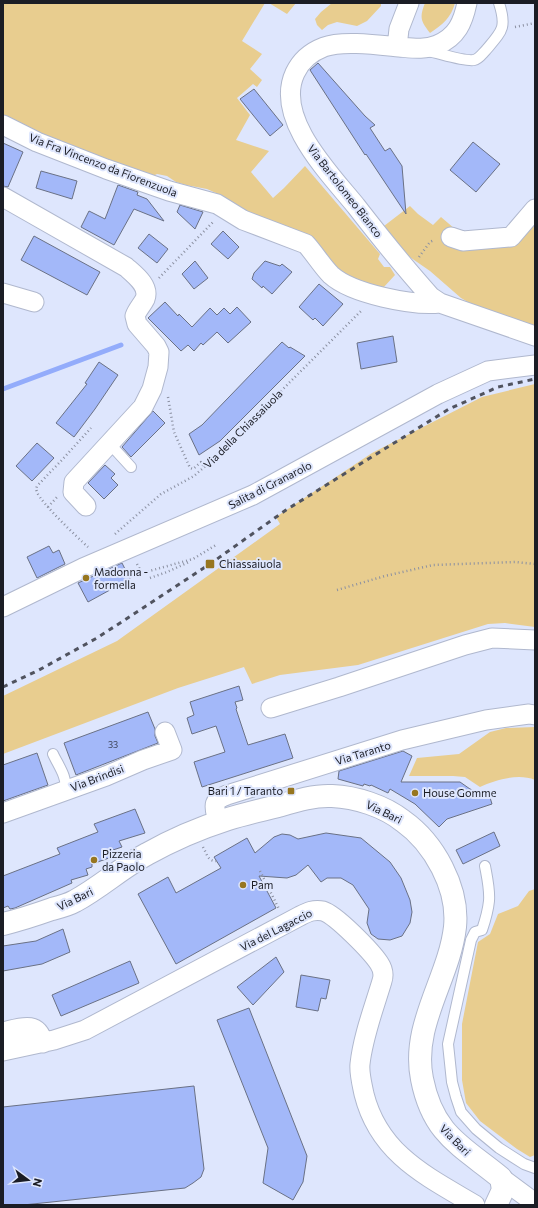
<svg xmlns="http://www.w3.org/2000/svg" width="538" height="1208" font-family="Commissioner,sans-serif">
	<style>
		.green { fill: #e8cd8f }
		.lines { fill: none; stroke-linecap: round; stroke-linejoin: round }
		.stream { stroke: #93acfb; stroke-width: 5 }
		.building { fill: #a3b8f9; stroke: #6a7185 }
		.lane-casing { stroke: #b0b8ce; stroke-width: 12 }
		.street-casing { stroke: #b0b8ce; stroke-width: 21 }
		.secondary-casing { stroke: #b0b8ce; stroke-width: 24 }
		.path { stroke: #8b90a1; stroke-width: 2.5; stroke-dasharray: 1 3; stroke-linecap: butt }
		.lane { stroke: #fff; stroke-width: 10 }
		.street { stroke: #fff; stroke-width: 19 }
		.secondary { stroke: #fff; stroke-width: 22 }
		.rail { stroke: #50535f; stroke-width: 3; stroke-dasharray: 5 5; stroke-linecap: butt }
		.poi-dot { fill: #97761f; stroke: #dee6fd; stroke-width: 1.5 }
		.labels { text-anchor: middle; stroke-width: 4; stroke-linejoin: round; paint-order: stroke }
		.number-label { font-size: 9px; fill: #3d445a }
		.street-label { font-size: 11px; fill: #1b1d25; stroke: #dee6fd }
		.poi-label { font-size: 11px; fill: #1b1d25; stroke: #dee6fd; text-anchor: start }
	</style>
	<rect width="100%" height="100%" fill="#dee6fd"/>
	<path class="green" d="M 3,3 L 265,3 L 242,41 L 262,54 L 250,69 L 262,80 L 257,87 L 253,84 L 237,98 L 250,115 L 236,140 L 269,151 L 251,172 L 273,198 L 284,188 L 305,166 L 380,254 L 378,259 L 384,267 L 390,267 L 395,275 L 383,288 L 377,292 L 253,222 L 216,193 L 207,189 L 186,185 L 176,182 L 167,176 L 157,174 L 149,178 L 3,120 Z
		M 269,3 L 296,3 L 287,14 Z
		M 332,3 L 381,3 L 381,6 L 367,21 L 357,26 L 337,22 L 328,25 L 322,30 L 317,25 L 315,19 L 321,12 Z
		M 425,3 L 455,3 C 451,18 442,25 430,33 C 421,21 419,18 425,3 Z
		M 535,200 L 535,328 L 483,311 L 461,298 L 430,271 L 404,253 L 384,226 L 410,206 L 418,214 L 433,225 L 441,217 L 462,235 L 509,230 Z
		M 535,384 L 535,627 L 505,623 L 488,624 L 358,665 L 280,675 L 252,684 L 244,667 L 178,688 L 3,754 L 3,696 L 117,641 L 280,524 L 276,517 L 372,453 L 482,397 Z
		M 535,727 L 535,780 C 518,773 496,780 480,787 L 465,777 L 453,776 L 409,776 L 417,758 L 459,754 L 490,732 L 506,728 Z
		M 535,889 L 535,1155 L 530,1157 L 517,1149 L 480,1121 L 466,1103 L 462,1080 L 462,1024 L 478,942 L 490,934 L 498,914 L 518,906 L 529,891 Z"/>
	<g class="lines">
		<path class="stream" d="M 3,389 L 121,345"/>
	</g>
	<path class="building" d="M 318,63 L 365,116 L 375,125 L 370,128 L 385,151 L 390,148 L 402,166 L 406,214 L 366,154 L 365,155 L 310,70 Z
		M 254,89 L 283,125 L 270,136 L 240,99 Z
		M 473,142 L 500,164 L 476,192 L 450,170 Z
		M 3,143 L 23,152 L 8,187 L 3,186 Z
		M 41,171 L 77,181 L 72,199 L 36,188 Z
		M 118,185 L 138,192 L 137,195 L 147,199 L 164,221 L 134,209 L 114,245 L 81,227 L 89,211 L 105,219 Z
		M 180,205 L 203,212 L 195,229 L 177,212 Z
		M 223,231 L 239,247 L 228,259 L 211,244 Z
		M 149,234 L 168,249 L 157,263 L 138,248 Z
		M 34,236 L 100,272 L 87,295 L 21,260 Z
		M 195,261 L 208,278 L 194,289 L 182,274 Z
		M 265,261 L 280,266 L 282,264 L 292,272 L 272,294 L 263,286 L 262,288 L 252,279 L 254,273 Z
		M 319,284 L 343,304 L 323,326 L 315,318 L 313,320 L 299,307 Z
		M 165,302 L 178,316 L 179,314 L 192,327 L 210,308 L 217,315 L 224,308 L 230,314 L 237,307 L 251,322 L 228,343 L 217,332 L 203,345 L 201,343 L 194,351 L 188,345 L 181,351 L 148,318 Z
		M 393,336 L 397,362 L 361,369 L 357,343 Z
		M 282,342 L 289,348 L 290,347 L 305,356 L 220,441 L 199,455 L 189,434 L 202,425 Z
		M 99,362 L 118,375 L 95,409 L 74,437 L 56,423 L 87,384 L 85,383 Z
		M 153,411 L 165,423 L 131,457 L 122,447 Z
		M 37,443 L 54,458 L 32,481 L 16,466 Z
		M 105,465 L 115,474 L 111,478 L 118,485 L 104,499 L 88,483 Z
		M 49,546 L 53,553 L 59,550 L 65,564 L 37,578 L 27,557 Z
		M 122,563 L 130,579 L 88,602 L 78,583 Z
		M 239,686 L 243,700 L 235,702 L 237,708 L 236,709 L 248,745 L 285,734 L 293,758 L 202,787 L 194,762 L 225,752 L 216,726 L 192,734 L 187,718 L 194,715 L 190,702 Z
		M 148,712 L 155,729 L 155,736 L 158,743 L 76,775 L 64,743 Z
		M 403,751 L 412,756 L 401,782 L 460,782 L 470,789 L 481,793 L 488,791 L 492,804 L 447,819 L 439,827 L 415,804 L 390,789 L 388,793 L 371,785 L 370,786 L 364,784 L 363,786 L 338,779 L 339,771 Z
		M 37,753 L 48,785 L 3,801 L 3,765 Z
		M 135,809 L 145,833 L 119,841 L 122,847 L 107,852 L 109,858 L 92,864 L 92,867 L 86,869 L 88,875 L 71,880 L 72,883 L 15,908 L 10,909 L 8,906 L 3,908 L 3,876 L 60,854 L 57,848 L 98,832 L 94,824 Z
		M 494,832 L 500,846 L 463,864 L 456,850 Z
		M 326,833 L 361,838 L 390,862 L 401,878 L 410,900 L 412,912 L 410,923 L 402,936 L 390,940 L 378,939 L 371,934 L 367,923 L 369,909 L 353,885 L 341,878 L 327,878 L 321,882 L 308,865 L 296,875 L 287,878 L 259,876 L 276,908 L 176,964 L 138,894 L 168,877 L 176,893 L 221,868 L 214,857 L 247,838 L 255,853 L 274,837 L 282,834 L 290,835 L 298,839 Z
		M 63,929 L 70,952 L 42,964 L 3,971 L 3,946 L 36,941 Z
		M 276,957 L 284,972 L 253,1005 L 237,987 Z
		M 130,961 L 139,983 L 61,1016 L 52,995 Z
		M 301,975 L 330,980 L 326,999 L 321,998 L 318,1011 L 296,1007 Z
		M 249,1008 L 307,1156 L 303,1182 L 293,1200 L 263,1183 L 268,1148 L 217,1020 Z
		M 194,1086 L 204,1169 L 201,1177 L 193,1183 L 185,1188 L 23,1205 L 3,1205 L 3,1107 Z"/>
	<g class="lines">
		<g class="lane-casing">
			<path id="lane" d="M 428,51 C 439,53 465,62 474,60 C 479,59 482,54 486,50 C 502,31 507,28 499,3
				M 109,443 L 131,467
				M 53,754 C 58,765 68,778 65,790
				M 485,866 C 487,877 490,890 489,901 C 488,911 485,921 482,930 L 475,932 L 471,940 L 448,1044 L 452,1082 L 456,1097 L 461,1112 L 476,1129 L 499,1148 L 524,1164 L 535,1168"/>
		</g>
		<g class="street-casing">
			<path id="street" d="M 467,3 C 463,22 457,37 437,45 C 425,50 412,48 399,47 C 379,45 342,40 324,47 C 311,52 301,60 295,73 C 274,118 330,174 356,206 C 380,237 405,268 431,297 L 440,303 L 535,336
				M 397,47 L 399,29 L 409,3
				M 3,125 L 37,142 L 106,169 L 169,191 L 217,204 L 243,220 L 306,244 C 315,254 322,266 331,275 C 352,294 413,306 440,303
				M 3,197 L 126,267 C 135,275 150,286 145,299 C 142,305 137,310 135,316 L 137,324 L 156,346 L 159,352 L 158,367 L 152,389 L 143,407 L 74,482 L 73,492 L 86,506
				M 451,237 L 463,241 L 511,237 L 535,209
				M 3,293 L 34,302
				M 3,607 L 83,568 L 253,495 L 438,394 L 488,371 L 535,365
				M 271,708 L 339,687 L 465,645 L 492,638 L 535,640
				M 3,813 L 106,776 L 143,760 L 172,750 L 165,732
				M 218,822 C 215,808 210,801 227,795 L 402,740 L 486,720 L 529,714 L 535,715
				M 3,1032 C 20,1028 38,1020 43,1043
				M 3,1051 L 54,1040 L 85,1030 L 300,916 C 308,912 314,909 323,911 C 336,915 371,951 379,963 C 383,969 384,975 382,981 C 374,1008 363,1036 360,1064 C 359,1073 362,1084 364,1094 C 379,1154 426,1176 475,1205
				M 501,1178 L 535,1203"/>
		</g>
		<g class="secondary-casing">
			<path id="secondary" d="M 3,924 C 20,920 35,915 52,909 C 60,907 68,905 75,901 C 101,887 122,867 147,854 C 172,840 200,828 228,819 C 244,814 261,810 278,806 C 295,801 314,795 332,796 C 356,797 384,806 403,821 C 434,843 459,888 455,927 C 449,979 411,1025 422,1079 C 433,1135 462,1146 501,1178 L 503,1190 L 496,1205"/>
		</g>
		<path class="path" d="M 515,27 L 535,23
			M 419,257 L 430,242 L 434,240
			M 159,278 L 214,221
			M 168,397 L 174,432 L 190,468 L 193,469 L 201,462 L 204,467
			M 48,507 L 57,497
			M 115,534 L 161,494 L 194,476 L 224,450 L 289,383 L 362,310
			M 88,547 C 78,538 41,503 37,492 C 36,489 36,489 37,486 L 61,461 L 91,428
			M 137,564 L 142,573 L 193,559 L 216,545
			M 150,578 L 167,572 L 189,562
			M 337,590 L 385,576 L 433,565 L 515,562 L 535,564
			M 203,847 C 207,854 208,862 217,861
			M 260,871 L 279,909"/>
		<use href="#lane" class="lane"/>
		<use href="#street" class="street"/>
		<use href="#secondary" class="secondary"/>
		<path class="rail" d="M 3,687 L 39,670 L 97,638 L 210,564 L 286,510 L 449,409 L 498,387 L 535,379"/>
	</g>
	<g class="poi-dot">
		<rect x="205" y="559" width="10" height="10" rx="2"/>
		<circle cx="86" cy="578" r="4"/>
		<rect x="287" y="787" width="8" height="8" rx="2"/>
		<circle cx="415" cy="793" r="4"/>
		<circle cx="94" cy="860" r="4"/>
		<circle cx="243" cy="885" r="4"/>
	</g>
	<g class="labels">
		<g class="number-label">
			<text x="113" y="748">33</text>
		</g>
		<g class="street-label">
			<text transform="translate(103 165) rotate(21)" y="4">Via Fra Vincenzo da Fiorenzuola</text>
			<text transform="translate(345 191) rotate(52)" y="4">Via Bartolomeo Bianco</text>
			<text transform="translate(243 429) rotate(-45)" y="4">Via della Chiassaiuola</text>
			<text transform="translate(270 485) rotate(-27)" y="4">Salita di Granarolo</text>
			<text transform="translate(363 753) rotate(-17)" y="4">Via Taranto</text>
			<text transform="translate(97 778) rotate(-21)" y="4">Via Brindisi</text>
			<text transform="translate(384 812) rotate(26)" y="4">Via Bari</text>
			<text transform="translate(75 899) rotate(-26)" y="4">Via Bari</text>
			<text transform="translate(276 930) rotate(-27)" y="4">Via del Lagaccio</text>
			<text transform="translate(455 1140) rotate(45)" y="4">Via Bari</text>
		</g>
		<g class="poi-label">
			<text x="219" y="568">Chiassaiuola</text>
			<text x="94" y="576">Madonna -<tspan x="94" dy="13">formella</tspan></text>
			<text x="283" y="795" text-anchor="end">Bari 1 / Taranto</text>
			<text x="423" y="797">House Gomme</text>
			<text x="102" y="858">Pizzeria<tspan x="102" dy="13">da Paolo</tspan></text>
			<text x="251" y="889">Pam</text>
		</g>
	</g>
	<rect width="538" height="1208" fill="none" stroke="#1b1d25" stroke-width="8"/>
	<g transform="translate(28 1180) rotate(105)" stroke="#dee6fd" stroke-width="3" paint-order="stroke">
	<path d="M0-3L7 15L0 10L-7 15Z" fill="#1b1d25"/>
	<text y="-6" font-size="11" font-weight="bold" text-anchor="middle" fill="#1b1d25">N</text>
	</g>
</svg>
